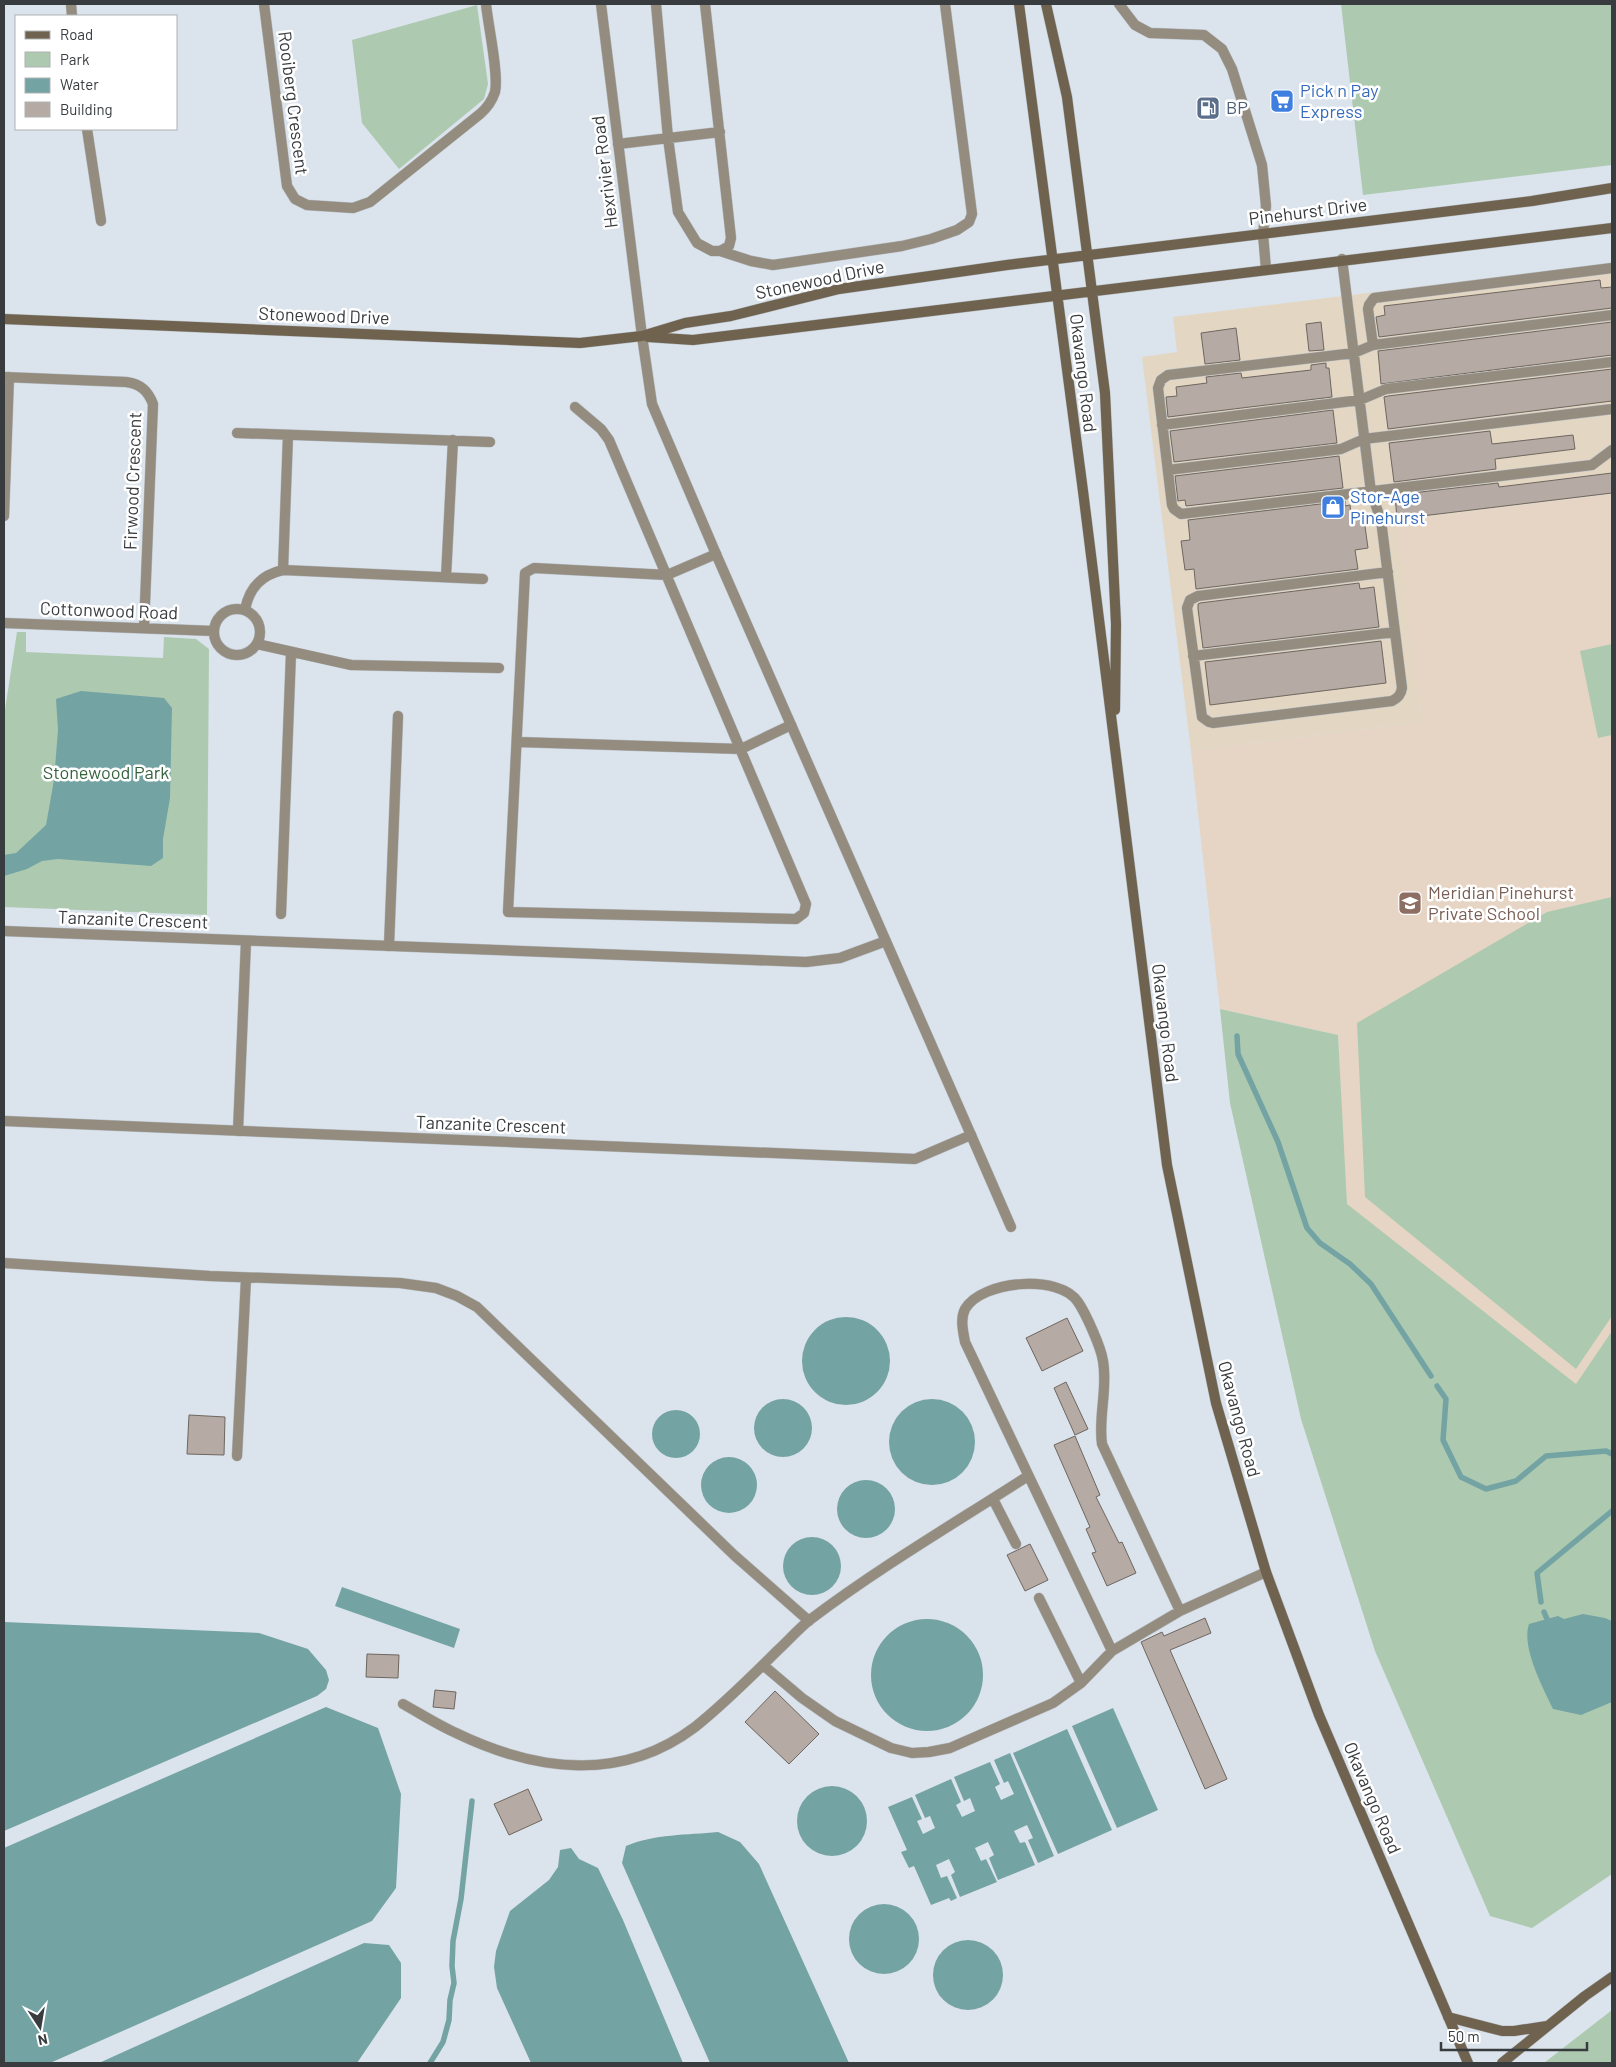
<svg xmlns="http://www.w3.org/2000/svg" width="1616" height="2067" font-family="Barlow,sans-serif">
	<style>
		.commercial { fill: #e3d7c3 }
		.education { fill: #e6d5c4 }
		.green { fill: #adcab0 }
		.water { fill: #74a3a4 }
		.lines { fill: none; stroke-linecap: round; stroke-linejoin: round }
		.stream { stroke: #74a3a4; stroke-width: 5.5 }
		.building { fill: #b5aba4; stroke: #6e665f }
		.lane-casing { stroke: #b7bec6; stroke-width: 11 }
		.street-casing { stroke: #b7bec6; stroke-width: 11 }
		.secondary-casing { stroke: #b7bec6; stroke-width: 11 }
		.lane { stroke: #948c7e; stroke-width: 10 }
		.street { stroke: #948c7e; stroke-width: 10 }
		.secondary { stroke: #6f624e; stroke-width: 10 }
		.labels { text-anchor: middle; stroke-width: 5; stroke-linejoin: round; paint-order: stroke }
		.shop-label { font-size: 18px; fill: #366cbe; stroke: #fff; text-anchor: start }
		.street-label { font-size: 18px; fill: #383c3f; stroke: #fff }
		.service-label { font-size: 18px; fill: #4e5e75; stroke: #fff; text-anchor: start }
		.park-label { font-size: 18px; fill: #34633d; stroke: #fff }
		.education-label { font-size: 18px; fill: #785e54; stroke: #fff; text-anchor: start }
	</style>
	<rect width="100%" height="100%" fill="#dbe3ec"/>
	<path class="commercial" d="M 1612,263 L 1612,494 L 1398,521 L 1422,722 L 1191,751 L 1142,357 L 1177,352 L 1173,317 Z"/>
	<path class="education" d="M 1612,494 L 1612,1331 L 1576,1385 L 1346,1204 L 1338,1035 L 1220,1009 L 1191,751 L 1422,722 L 1397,521 Z"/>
	<path class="green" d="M 1341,4 L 1612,4 L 1612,165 L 1363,195 Z
		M 477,5 L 488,84 L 484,99 L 399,169 L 362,123 L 352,40 Z
		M 17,632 L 26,632 L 26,652 L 163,658 L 164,637 L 196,639 L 209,649 L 207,915 L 4,907 L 4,716 Z
		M 1612,644 L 1612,735 L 1598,738 L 1580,651 Z
		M 1612,897 L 1612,1316 L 1576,1369 L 1365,1197 L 1357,1023 L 1547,912 Z
		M 1220,1009 L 1338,1035 L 1347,1204 L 1576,1384 L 1612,1331 L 1612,1874 L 1532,1928 L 1490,1916 L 1375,1651 L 1301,1419 L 1230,1103 Z
		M 1612,2010 L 1612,2063 L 1544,2063 Z"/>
	<path class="water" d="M 81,691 L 164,698 L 172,708 L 170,798 L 163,839 L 163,858 L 151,866 L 58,859 L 42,861 L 27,869 L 4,876 L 4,855 L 16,853 L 46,825 L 54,780 L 58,730 L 56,699 Z
		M802 1361a44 44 0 1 1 88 0a44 44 0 1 1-88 0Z
		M754 1428a29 29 0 1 1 58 0a29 29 0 1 1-58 0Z
		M889 1442a43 43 0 1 1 86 0a43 43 0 1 1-86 0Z
		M652 1434a24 24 0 1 1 48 0a24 24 0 1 1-48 0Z
		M701 1485a28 28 0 1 1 56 0a28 28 0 1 1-56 0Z
		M837 1509a29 29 0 1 1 58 0a29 29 0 1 1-58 0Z
		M783 1566a29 29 0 1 1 58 0a29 29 0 1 1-58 0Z
		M 342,1587 L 460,1629 L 454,1648 L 335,1606 Z
		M 1583,1614 L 1605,1618 L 1612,1621 L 1612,1702 L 1581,1715 L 1553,1709 C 1543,1688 1521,1647 1529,1624 L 1558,1616 L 1564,1619 Z
		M871 1675a56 56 0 1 1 112 0a56 56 0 1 1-112 0Z
		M 4,1622 L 259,1633 L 308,1649 L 326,1670 L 329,1680 L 326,1689 L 317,1696 L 4,1831 Z
		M 326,1707 L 378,1728 L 401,1794 L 396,1888 L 372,1921 L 50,2063 L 4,2063 L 4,1848 Z
		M 1113,1708 L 1158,1810 L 1117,1828 L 1072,1726 Z
		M 1067,1729 L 1112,1830 L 1058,1854 L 1013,1753 Z
		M 1010,1753 L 1054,1856 L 1038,1863 L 1028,1840 L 1033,1838 L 1027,1825 L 1014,1831 L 1020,1843 L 1025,1842 L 1035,1865 L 998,1880 L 989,1858 L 994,1855 L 988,1842 L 975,1848 L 981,1861 L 986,1859 L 997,1882 L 960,1897 L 951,1875 L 955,1872 L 949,1859 L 936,1865 L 941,1878 L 947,1876 L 957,1898 L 951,1901 L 949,1898 L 931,1905 L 914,1866 L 909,1868 L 901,1852 L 907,1850 L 888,1807 L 912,1797 L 922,1819 L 917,1821 L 923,1834 L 935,1828 L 930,1816 L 925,1818 L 915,1795 L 951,1779 L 961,1802 L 956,1805 L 962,1817 L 975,1811 L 970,1798 L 964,1801 L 954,1777 L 990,1762 L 1000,1784 L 995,1787 L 1001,1800 L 1014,1794 L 1008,1781 L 1004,1783 L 994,1760 Z
		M797 1821a35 35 0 1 1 70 0a35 35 0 1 1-70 0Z
		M 718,1832 L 740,1842 L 759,1864 L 849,2063 L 710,2063 L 622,1863 L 626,1846 C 654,1834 688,1835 718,1832 Z
		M 571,1848 L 579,1859 L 598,1868 L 623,1920 L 683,2063 L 531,2063 L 497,1988 L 494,1967 L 496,1951 L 510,1911 L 549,1880 L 558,1867 L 560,1850 Z
		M849 1939a35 35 0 1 1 70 0a35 35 0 1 1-70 0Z
		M933 1975a35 35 0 1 1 70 0a35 35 0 1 1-70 0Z
		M 364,1943 L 389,1945 L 401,1963 L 401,1998 L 357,2063 L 99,2063 Z"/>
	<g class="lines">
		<path class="stream" d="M 1237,1036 L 1238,1054 L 1278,1142 L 1307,1228 L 1320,1243 L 1350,1264 L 1371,1284 L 1431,1376
			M 1437,1386 L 1446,1399 L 1443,1440 L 1461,1477 L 1486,1489 L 1516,1481 L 1546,1456 L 1606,1451 L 1612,1454
			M 1541,1602 L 1537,1573 L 1612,1511
			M 1544,1612 L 1550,1626
			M 430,2063 L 443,2042 L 449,2020 L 450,2000 L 454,1983 L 452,1966 L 453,1941 L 461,1899 L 472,1801"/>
	</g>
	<path class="building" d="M 1600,280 L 1601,288 L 1612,287 L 1612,308 L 1379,337 L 1376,317 L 1385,315 L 1384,306 Z
		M 1321,322 L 1324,350 L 1309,351 L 1306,324 Z
		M 1612,322 L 1612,355 L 1381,384 L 1378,351 Z
		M 1236,328 L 1240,360 L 1205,364 L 1201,333 Z
		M 1326,363 L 1326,368 L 1329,368 L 1332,397 L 1168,417 L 1166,397 L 1177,396 L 1176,387 L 1207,383 L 1206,377 L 1241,373 L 1242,378 L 1311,370 L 1311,365 Z
		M 1612,369 L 1612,401 L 1388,429 L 1384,397 L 1388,396 Z
		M 1333,410 L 1337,443 L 1174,462 L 1170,431 Z
		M 1490,431 L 1492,444 L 1573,435 L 1575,449 L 1495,459 L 1496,469 L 1394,482 L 1389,443 Z
		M 1339,456 L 1343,488 L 1186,506 L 1185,500 L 1178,501 L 1175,476 Z
		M 1612,473 L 1612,493 L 1397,519 L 1395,495 L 1498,483 L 1499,487 Z
		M 1345,501 L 1345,506 L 1350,505 L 1352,521 L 1364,519 L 1368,548 L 1355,550 L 1358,569 L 1196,589 L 1194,569 L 1185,570 L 1181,541 L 1190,540 L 1188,520 Z
		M 1359,583 L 1360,589 L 1374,587 L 1379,627 L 1203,648 L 1198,609 L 1198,604 L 1200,603 Z
		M 1381,641 L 1386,683 L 1210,705 L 1205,662 Z
		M 1067,1318 L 1083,1351 L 1042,1371 L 1026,1338 Z
		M 1066,1382 L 1088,1429 L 1075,1435 L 1054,1388 Z
		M 189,1415 L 225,1417 L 224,1455 L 187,1454 Z
		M 1075,1436 L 1100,1495 L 1096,1497 L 1119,1543 L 1122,1542 L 1136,1573 L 1107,1586 L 1092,1553 L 1096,1552 L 1086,1529 L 1090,1527 L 1054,1445 Z
		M 1030,1544 L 1048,1580 L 1025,1591 L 1007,1555 Z
		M 1205,1618 L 1211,1633 L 1170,1650 L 1227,1779 L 1205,1789 L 1141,1642 L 1162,1632 L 1164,1636 Z
		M 367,1654 L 399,1655 L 398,1678 L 366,1677 Z
		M 435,1690 L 456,1692 L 454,1709 L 433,1707 Z
		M 775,1691 L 819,1734 L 789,1764 L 745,1722 Z
		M 528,1789 L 542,1820 L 509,1835 L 494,1804 Z"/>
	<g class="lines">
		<g class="lane-casing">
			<path id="lane" d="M 656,4 L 668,138 L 678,212 L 697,243 L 712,251 L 720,251 L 729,246 L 731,238 L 705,4
				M 1119,4 L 1135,25 L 1150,33 L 1204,35 L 1222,49 L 1232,69 L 1262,165 L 1266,206 L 1263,234 L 1266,269
				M 618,144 L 720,132
				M 720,251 L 751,261 L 773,265 L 902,246 L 931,239 L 957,230 L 969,222 L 972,214 L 945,4
				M 1342,259 L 1371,492 L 1381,520 L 1402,688 C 1401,695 1398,698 1392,701 L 1213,723 L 1209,722 L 1202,717 L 1187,608 L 1190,600 L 1198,596 L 1388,572
				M 1612,315 L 1373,345 L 1354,353 L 1168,375 L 1161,380 L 1158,388 L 1172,505 L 1174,509 L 1181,514 L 1592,465 L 1612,450
				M 1373,345 L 1368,309 L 1369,305 L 1374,298 L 1612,268
				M 575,407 L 601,429 L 609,440 L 806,904 L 804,913 L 796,919 L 508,912 L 525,573 L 534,568 L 667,575 L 716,554
				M 1162,425 L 1360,400 L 1386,389 L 1612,362
				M 1168,470 L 1341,449 L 1364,439 L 1612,409
				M 257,644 L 351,665 L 499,668
				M 1193,656 L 1395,632
				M 518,742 L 741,749 L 791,725
				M 281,914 L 291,653
				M 389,946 L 398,716
				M 971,1135 L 1011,1227
				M 4,1263 L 210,1276 L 400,1283 L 436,1288 L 457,1296 L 477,1307 L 734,1555 L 809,1621
				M 237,1456 L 246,1278
				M 993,1499 L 1016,1544
				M 1039,1598 L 1081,1683
				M 1112,1651 L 965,1342 C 963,1331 960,1319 965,1309 C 982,1280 1060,1274 1078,1302 C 1086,1314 1101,1347 1103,1361 C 1108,1389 1098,1417 1102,1444 L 1180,1611
				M 763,1665 L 802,1698 L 835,1721 L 891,1748 L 912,1753 L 929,1752 L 950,1748 L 1053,1703 L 1081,1683 L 1112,1651 L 1180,1611 L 1266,1572
				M 403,1704 C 421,1714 438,1725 456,1733 C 535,1771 621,1783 695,1727 C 724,1704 752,1676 778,1650 C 789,1640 799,1628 811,1619 C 880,1567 955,1523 1028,1476"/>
		</g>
		<g class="street-casing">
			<path id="street" d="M 71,4 L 72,16
				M 264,4 L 287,186 L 295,199 L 307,205 L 353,208 L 370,202 L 480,114 C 487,108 492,101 495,92 C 499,74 488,25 486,4
				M 87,129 L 101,221
				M 4,377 L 126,382 C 141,384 148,391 153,404 L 144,628
				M 237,433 L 490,442
				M 4,516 L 9,377
				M 283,570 L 483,579
				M 446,577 L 453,440
				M214 632a23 23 0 1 1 46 0a23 23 0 1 1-46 0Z
				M 245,610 C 249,588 261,575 283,570 L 288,435
				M 4,623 L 214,631
				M 4,931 L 806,962 L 840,958 L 886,941
				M 4,1121 L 915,1159 L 971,1135 L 716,554 L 652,404 L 642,336 L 601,4
				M 238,1131 L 246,941"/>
		</g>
		<g class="secondary-casing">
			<path id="secondary" d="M 1019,4 L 1083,491 L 1167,1165 L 1216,1403 L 1266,1572 L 1319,1715 L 1468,2063
				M 1046,4 L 1067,97 L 1105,393 L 1116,624 L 1115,710
				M 4,319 L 580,343 L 642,336 L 685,323 L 731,316 L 839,289 L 1007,265 L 1532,201 L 1612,188
				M 648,337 L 693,340 L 1612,228
				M 1448,2017 L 1502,2031 L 1514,2031 L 1547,2026
				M 1502,2063 L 1585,1996 L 1612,1977"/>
		</g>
		<use href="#lane" class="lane"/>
		<use href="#street" class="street"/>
		<use href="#secondary" class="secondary"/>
	</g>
	<defs>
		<g id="supermarket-square" transform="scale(1.25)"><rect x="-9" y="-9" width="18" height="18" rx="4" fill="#3f7fe0" stroke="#fff"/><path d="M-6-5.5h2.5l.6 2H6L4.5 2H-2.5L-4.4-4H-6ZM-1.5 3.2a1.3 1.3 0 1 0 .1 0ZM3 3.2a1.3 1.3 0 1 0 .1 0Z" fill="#fff"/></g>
		<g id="fuel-square" transform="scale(1.25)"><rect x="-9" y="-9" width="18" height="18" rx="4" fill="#5c6f8a" stroke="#fff"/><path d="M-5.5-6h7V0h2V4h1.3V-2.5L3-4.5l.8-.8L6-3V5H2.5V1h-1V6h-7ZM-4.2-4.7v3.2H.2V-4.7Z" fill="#fff"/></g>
		<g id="shop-square" transform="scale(1.25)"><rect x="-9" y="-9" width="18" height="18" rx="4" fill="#3f7fe0" stroke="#fff"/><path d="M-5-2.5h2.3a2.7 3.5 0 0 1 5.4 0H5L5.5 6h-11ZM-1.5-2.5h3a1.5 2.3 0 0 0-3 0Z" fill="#fff"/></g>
		<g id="school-square" transform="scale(1.25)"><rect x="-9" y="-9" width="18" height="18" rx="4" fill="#8d6e63" stroke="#fff"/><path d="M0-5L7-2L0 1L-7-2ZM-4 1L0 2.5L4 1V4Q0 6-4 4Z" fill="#fff"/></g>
	</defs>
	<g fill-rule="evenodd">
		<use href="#supermarket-square" x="1282" y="101"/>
		<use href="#fuel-square" x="1208" y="108"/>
		<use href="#shop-square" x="1333" y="507"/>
		<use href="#school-square" x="1410" y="903"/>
	</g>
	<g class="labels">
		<g class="shop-label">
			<text x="1300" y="97">Pick n Pay<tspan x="1300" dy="21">Express</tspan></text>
			<text x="1350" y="503">Stor-Age<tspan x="1350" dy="21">Pinehurst</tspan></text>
		</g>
		<g class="street-label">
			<text transform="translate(293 103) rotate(83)" y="6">Rooiberg Crescent</text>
			<text transform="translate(605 172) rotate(-97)" y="6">Hexrivier Road</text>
			<text transform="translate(1308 212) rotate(-7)" y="6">Pinehurst Drive</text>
			<text transform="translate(820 280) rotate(-12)" y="6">Stonewood Drive</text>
			<text transform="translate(324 316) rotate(2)" y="6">Stonewood Drive</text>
			<text transform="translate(1083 373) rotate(83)" y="6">Okavango Road</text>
			<text transform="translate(133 481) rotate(-88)" y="6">Firwood Crescent</text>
			<text transform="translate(109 611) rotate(2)" y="6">Cottonwood Road</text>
			<text transform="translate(133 920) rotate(2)" y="6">Tanzanite Crescent</text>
			<text transform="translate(1165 1023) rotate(83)" y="6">Okavango Road</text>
			<text transform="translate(491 1125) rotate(2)" y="6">Tanzanite Crescent</text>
			<text transform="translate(1239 1419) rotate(75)" y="6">Okavango Road</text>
			<text transform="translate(1372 1798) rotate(67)" y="6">Okavango Road</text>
		</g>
		<g class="service-label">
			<text x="1226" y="114">BP</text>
		</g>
		<g class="park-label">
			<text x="106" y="779">Stonewood Park</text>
		</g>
		<g class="education-label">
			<text x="1428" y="899">Meridian Pinehurst<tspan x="1428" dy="21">Private School</tspan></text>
		</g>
	</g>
	<rect width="1616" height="2067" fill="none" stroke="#383c3f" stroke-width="10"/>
	<rect x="15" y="15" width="162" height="115" fill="#ffffff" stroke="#afb1b2"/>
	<rect x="25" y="31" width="25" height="8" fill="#6f624e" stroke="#afb1b2"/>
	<text x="60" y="40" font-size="15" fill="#383c3f">Road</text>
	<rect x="25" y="52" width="25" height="15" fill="#adcab0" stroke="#afb1b2"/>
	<text x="60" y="65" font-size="15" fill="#383c3f">Park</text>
	<rect x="25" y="78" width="25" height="15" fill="#74a3a4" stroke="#afb1b2"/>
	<text x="60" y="90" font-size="15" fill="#383c3f">Water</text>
	<rect x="25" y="102" width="25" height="15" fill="#b5aba4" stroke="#afb1b2"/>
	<text x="60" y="115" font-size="15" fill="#383c3f">Building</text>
	<g transform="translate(40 2027) rotate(168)" stroke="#ffffff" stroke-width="4" paint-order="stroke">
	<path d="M0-4L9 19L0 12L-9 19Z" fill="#383c3f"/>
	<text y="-8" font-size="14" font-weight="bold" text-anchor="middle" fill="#383c3f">N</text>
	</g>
	<path d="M1441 2042v8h146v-8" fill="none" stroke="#383c3f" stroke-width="2.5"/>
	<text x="1448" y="2042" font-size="15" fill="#383c3f" stroke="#ffffff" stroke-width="4" paint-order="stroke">50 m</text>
</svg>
